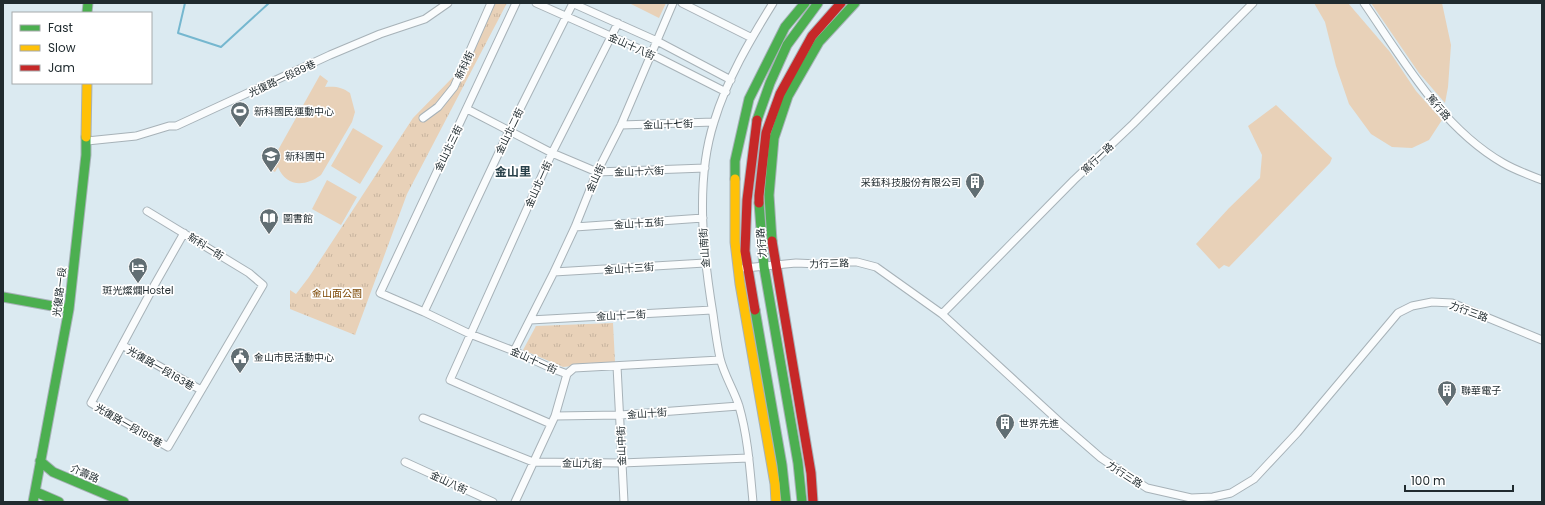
<svg xmlns="http://www.w3.org/2000/svg" width="1545" height="505" font-family="Poppins,'Noto Sans TC',sans-serif">
	<style>
		.grass { fill: #e8d1b8 }
		.park { fill: url(#park-tufts) }
		.lines { fill: none; stroke-linecap: round; stroke-linejoin: round }
		.stream { stroke: #75b7cf; stroke-width: 2 }
		.street-casing { stroke: #a7b2b8; stroke-width: 9 }
		.fast-casing { stroke: #a7b2b8; stroke-width: 11 }
		.slow-casing { stroke: #a7b2b8; stroke-width: 11 }
		.jam-casing { stroke: #a7b2b8; stroke-width: 11 }
		.street { stroke: #fafcfd; stroke-width: 7 }
		.fast { stroke: #4caf50; stroke-width: 9 }
		.slow { stroke: #ffc107; stroke-width: 9 }
		.jam { stroke: #c62828; stroke-width: 9 }
		.labels { text-anchor: middle; stroke-width: 3.5; stroke-linejoin: round; paint-order: stroke }
		.street-label { font-size: 10px; fill: #202b2f; stroke: #fff }
		.poi-label { font-size: 10px; fill: #202b2f; stroke: #fff; text-anchor: start }
		.park-label { font-size: 10px; fill: #7c4703; stroke: #fff }
		.quarter-label { font-size: 12px; font-weight: bold; fill: #284049; stroke: #fff }
	</style>
	<defs>
		<pattern id="park-tufts" width="24" height="20" patternUnits="userSpaceOnUse"><rect width="24" height="20" fill="#e8d1b8"/><path d="M3 7l-1-3M5 7V3M7 7l1-3M15 17l-1-3M17 17v-4M19 17l1-3" fill="none" stroke="#c7b49e"/></pattern>
	</defs>
	<rect width="100%" height="100%" fill="#dbeaf1"/>
	<path class="grass" d="M 629,3 L 666,3 L 659,18 Z
		M 1314,3 L 1348,3 L 1390,52 L 1416,91 L 1442,120 L 1429,140 L 1412,148 L 1392,147 L 1371,134 L 1349,104 L 1336,66 L 1325,22 Z
		M 1371,3 L 1442,3 L 1451,45 L 1448,87 L 1445,103 L 1419,73 Z
		M 320,75 L 328,81 L 325,87 C 335,86 342,87 350,93 L 355,112 L 352,122 L 321,175 C 305,187 286,187 278,167 L 275,172 L 268,168 Z
		M 1276,105 L 1332,158 L 1330,163 L 1229,267 L 1224,265 L 1219,269 L 1196,244 L 1229,208 L 1260,178 L 1262,155 L 1248,126 Z
		M 353,128 L 383,146 L 360,184 L 331,166 Z
		M 327,180 L 357,197 L 341,225 L 312,209 Z"/>
	<path class="park" d="M 488,3 L 507,3 L 407,194 L 355,335 L 290,309 L 290,290 L 296,294 L 309,277 L 413,118 L 455,75 Z
		M 613,323 L 615,362 L 563,367 L 523,350 L 536,326 Z"/>
	<g class="lines">
		<path class="stream" d="M 185,3 L 178,33 L 221,47 L 269,3"/>
		<g class="street-casing">
			<path id="street" d="M 516,3 L 380,293 L 424,312 L 470,334 L 514,351 L 551,368 L 567,374
				M 536,3 L 651,54 L 726,92
				M 572,3 L 657,41 L 731,80
				M 682,3 L 752,38
				M 1364,3 C 1404,61 1441,127 1503,163 C 1515,170 1529,175 1542,180
				M 467,109 L 552,153 L 597,172 L 705,168
				M 423,118 L 438,107 L 454,87 L 491,3
				M 621,125 L 714,122
				M 87,141 L 136,136 L 169,126 L 176,126 L 330,55 L 380,34 L 425,19 L 448,3
				M 147,211 L 249,273 L 263,285 L 168,447 L 91,403 L 155,284 L 184,233
				M 575,227 L 703,218
				M 745,268 L 796,263 L 819,264 L 836,262 L 857,262 L 876,267 L 942,314 L 1063,425 L 1101,458 L 1147,488 L 1191,498 L 1213,497 L 1231,493 L 1254,479 L 1297,433 L 1398,313 L 1412,306 L 1432,302 L 1452,303 L 1542,340
				M 554,272 L 705,263
				M 424,312 L 509,131 L 573,3
				M 942,314 L 1074,180 L 1133,124 L 1253,3
				M 530,320 L 712,310
				M 122,345 L 201,390
				M 514,351 L 554,272 L 575,227 L 597,172 L 621,125 L 673,3
				M 617,366 L 624,502
				M 567,374 L 574,368 L 720,360
				M 555,416 L 620,415 L 739,406
				M 423,418 L 533,462 L 621,463 L 749,458
				M 551,424 L 450,380 L 552,153 L 618,23
				M 405,462 L 493,502
				M 515,502 L 555,416 L 567,374
				M 753,502 C 750,470 748,437 739,406 C 734,390 724,375 720,358 C 717,344 715,329 713,314 C 703,253 695,181 714,122 C 727,79 750,40 773,3"/>
		</g>
		<g class="fast-casing">
			<path id="fast" d="M 87,13 L 88,3
				M 757,120 L 770,83 L 787,45 L 818,3
				M 735,179 L 735,161 L 749,99 L 785,27 L 805,3
				M 759,203 L 764,267 L 798,463 L 802,502
				M 772,241 L 769,195 L 774,138 L 788,96 L 819,42 L 855,3
				M 3,297 L 69,309
				M 755,310 L 782,465 L 786,502
				M 40,461 L 53,472 L 124,502
				M 36,492 L 59,502
				M 33,502 L 69,309 L 86,155 L 86,137"/>
		</g>
		<g class="slow-casing">
			<path id="slow" d="M 86,137 L 87,83
				M 735,179 L 735,242 L 740,284 L 775,484 L 776,502"/>
		</g>
		<g class="jam-casing">
			<path id="jam" d="M 759,203 L 759,196 L 766,133 L 780,94 L 812,36 L 841,3
				M 772,241 L 811,473 L 813,502
				M 755,310 L 745,251 L 747,200 L 757,120"/>
		</g>
		<use href="#street" class="street"/>
		<use href="#fast" class="fast"/>
		<use href="#slow" class="slow"/>
		<use href="#jam" class="jam"/>
	</g>
	<defs>
		<g id="stadium-pin" transform="scale(1)"><path d="M0 17L-7.5 6A9.5 9.5 0 1 1 7.5 6Z" fill="#616e73" stroke="#fff"/><path d="M0-5a6.5 5 0 1 0 0 10a6.5 5 0 1 0 0-10ZM-3.5-1.8h7v3.6h-7Z" fill="#fff"/></g>
		<g id="school-pin" transform="scale(1)"><path d="M0 17L-7.5 6A9.5 9.5 0 1 1 7.5 6Z" fill="#616e73" stroke="#fff"/><path d="M0-5L7-2L0 1L-7-2ZM-4 1L0 2.5L4 1V4Q0 6-4 4Z" fill="#fff"/></g>
		<g id="building-pin" transform="scale(1)"><path d="M0 17L-7.5 6A9.5 9.5 0 1 1 7.5 6Z" fill="#616e73" stroke="#fff"/><path d="M-4-6H4V6H1V3H-1V6H-4ZM-2.5-4.3h1.7v1.8h-1.7ZM.8-4.3h1.7v1.8H.8ZM-2.5-1h1.7V.8h-1.7ZM.8-1h1.7V.8H.8Z" fill="#fff"/></g>
		<g id="library-pin" transform="scale(1)"><path d="M0 17L-7.5 6A9.5 9.5 0 1 1 7.5 6Z" fill="#616e73" stroke="#fff"/><path d="M-6-4Q-3-5.5-.7-3.5V5Q-3 3-6 4ZM6-4Q3-5.5 .7-3.5V5Q3 3 6 4Z" fill="#fff"/></g>
		<g id="hotel-pin" transform="scale(1)"><path d="M0 17L-7.5 6A9.5 9.5 0 1 1 7.5 6Z" fill="#616e73" stroke="#fff"/><path d="M-6-4.5h1.5V1H6V5H4.5V3h-9V5H-6ZM-4 0a1.8 1.8 0 1 1 3.6 0ZM.5 0V-2.5h3Q6-2.5 6 0Z" fill="#fff"/></g>
		<g id="civic-pin" transform="scale(1)"><path d="M0 17L-7.5 6A9.5 9.5 0 1 1 7.5 6Z" fill="#616e73" stroke="#fff"/><path d="M-.6-6.5H3V-4.5H.6V-3L4-1V1h2V6H-6V1h2V-1L-.6-3ZM-1.2 2.5V6h2.4V2.5Z" fill="#fff"/></g>
	</defs>
	<g fill-rule="evenodd">
		<use href="#stadium-pin" x="240" y="111"/>
		<use href="#school-pin" x="271" y="156"/>
		<use href="#building-pin" x="975" y="182"/>
		<use href="#library-pin" x="269" y="218"/>
		<use href="#hotel-pin" x="138" y="267"/>
		<use href="#civic-pin" x="240" y="357"/>
		<use href="#building-pin" x="1447" y="390"/>
		<use href="#building-pin" x="1005" y="423"/>
	</g>
	<g class="labels">
		<g class="street-label">
			<text transform="translate(632 46) rotate(24)" y="4">金山十八街</text>
			<text transform="translate(464 65) rotate(-65)" y="4">新科街</text>
			<text transform="translate(282 78) rotate(-25)" y="4">光復路一段89巷</text>
			<text transform="translate(1439 107) rotate(49)" y="4">篤行路</text>
			<text transform="translate(668 124) rotate(-2)" y="4">金山十七街</text>
			<text transform="translate(509 131) rotate(-64)" y="4">金山北二街</text>
			<text transform="translate(448 148) rotate(-64)" y="4">金山北三街</text>
			<text transform="translate(1097 158) rotate(-44)" y="4">篤行一路</text>
			<text transform="translate(639 171) rotate(-2)" y="4">金山十六街</text>
			<text transform="translate(595 178) rotate(-66)" y="4">金山街</text>
			<text transform="translate(538 184) rotate(-66)" y="4">金山北一街</text>
			<text transform="translate(639 223) rotate(-4)" y="4">金山十五街</text>
			<text transform="translate(761 243) rotate(-95)" y="4">力行路</text>
			<text transform="translate(206 246) rotate(32)" y="4">新科一街</text>
			<text transform="translate(704 248) rotate(-94)" y="4">金山南街</text>
			<text transform="translate(829 263) rotate(-2)" y="4">力行三路</text>
			<text transform="translate(629 268) rotate(-4)" y="4">金山十三街</text>
			<text transform="translate(59 292) rotate(-83)" y="4">光復路一段</text>
			<text transform="translate(1469 311) rotate(20)" y="4">力行三路</text>
			<text transform="translate(621 315) rotate(-3)" y="4">金山十二街</text>
			<text transform="translate(534 360) rotate(24)" y="4">金山十一街</text>
			<text transform="translate(161 368) rotate(30)" y="4">光復路一段163巷</text>
			<text transform="translate(647 413) rotate(-4)" y="4">金山十街</text>
			<text transform="translate(129 425) rotate(30)" y="4">光復路一段195巷</text>
			<text transform="translate(621 446) rotate(-92)" y="4">金山中街</text>
			<text transform="translate(582 463) rotate(1)" y="4">金山九街</text>
			<text transform="translate(85 473) rotate(23)" y="4">介壽路</text>
			<text transform="translate(1125 474) rotate(33)" y="4">力行三路</text>
			<text transform="translate(449 482) rotate(25)" y="4">金山八街</text>
		</g>
		<g class="poi-label">
			<text x="254" y="115">新科國民運動中心</text>
			<text x="285" y="160">新科國中</text>
			<text x="961" y="186" text-anchor="end">采鈺科技股份有限公司</text>
			<text x="283" y="222">圖書館</text>
			<text x="138" y="294" text-anchor="middle">斑光燦爛Hostel</text>
			<text x="254" y="361">金山市民活動中心</text>
			<text x="1461" y="394">聯華電子</text>
			<text x="1019" y="427">世界先進</text>
		</g>
		<g class="park-label">
			<text x="337" y="297">金山面公園</text>
		</g>
		<g class="quarter-label">
			<text x="513" y="176">金山里</text>
		</g>
	</g>
	<rect width="1545" height="505" fill="none" stroke="#202b2f" stroke-width="8"/>
	<rect x="12" y="12" width="140" height="72" fill="#ffffff" stroke="#a6aaac"/>
	<rect x="20" y="25" width="20" height="6" fill="#4caf50" stroke="#a6aaac"/>
	<text x="48" y="32" font-size="12" fill="#202b2f">Fast</text>
	<rect x="20" y="45" width="20" height="6" fill="#ffc107" stroke="#a6aaac"/>
	<text x="48" y="52" font-size="12" fill="#202b2f">Slow</text>
	<rect x="20" y="65" width="20" height="6" fill="#c62828" stroke="#a6aaac"/>
	<text x="48" y="72" font-size="12" fill="#202b2f">Jam</text>
	<path d="M1405 485v6h108v-6" fill="none" stroke="#202b2f" stroke-width="2"/>
	<text x="1411" y="485" font-size="12" fill="#202b2f" stroke="#ffffff" stroke-width="3" paint-order="stroke">100 m</text>
</svg>
